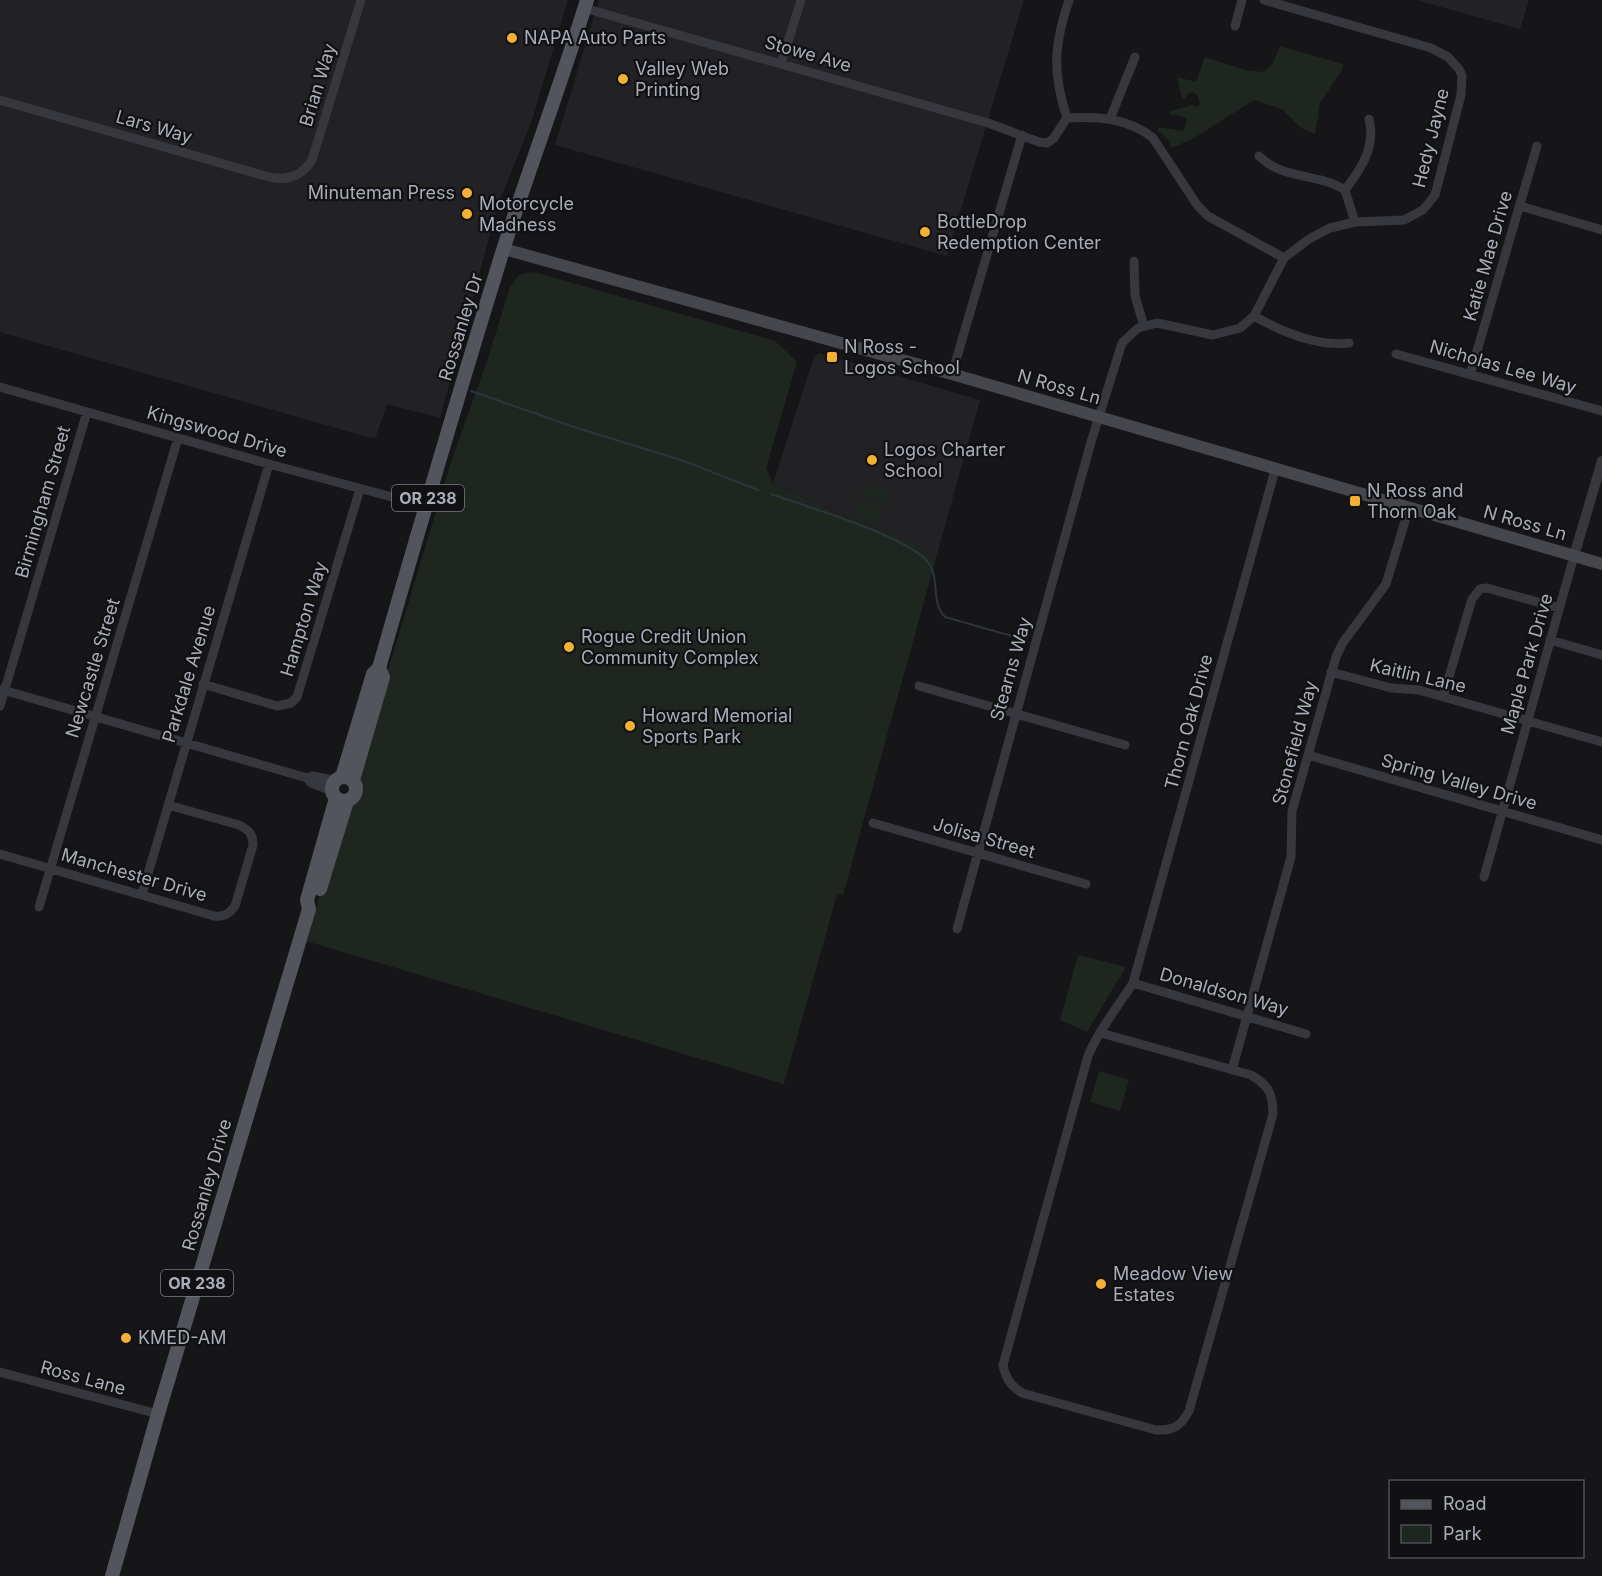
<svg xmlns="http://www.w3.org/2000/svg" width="1602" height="1576" font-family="Inter,sans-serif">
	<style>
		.built { fill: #222225 }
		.green { fill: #1e261f }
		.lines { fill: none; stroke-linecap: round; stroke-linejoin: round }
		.stream { stroke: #2c353c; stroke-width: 2 }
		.minor { stroke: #37383d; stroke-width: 9 }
		.tertiary { stroke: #37383d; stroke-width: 10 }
		.secondary { stroke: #45474d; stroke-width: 12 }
		.primary { stroke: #53555c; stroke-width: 14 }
		.poi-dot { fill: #f2b134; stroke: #111113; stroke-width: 2 }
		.labels { text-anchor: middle; stroke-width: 4.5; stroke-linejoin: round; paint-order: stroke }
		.shield { fill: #111113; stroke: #7b7e86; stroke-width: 1.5 }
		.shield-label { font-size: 16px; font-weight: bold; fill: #a8adb8 }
		.poi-label { font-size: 18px; fill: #a8adb8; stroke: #111113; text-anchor: start }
		.street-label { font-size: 18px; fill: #a8adb8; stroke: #111113 }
	</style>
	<rect width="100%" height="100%" fill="#161618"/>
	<path class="built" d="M 0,0 L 568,0 L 532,120 L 498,205 L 440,418 L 387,404 L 375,439 L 0,332 Z
		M 599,0 L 1024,0 L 947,256 L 555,145 Z
		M 1416,0 L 1529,0 L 1520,29 Z
		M 819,353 L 980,400 L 936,558 L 910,541 L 837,513 L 773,483 L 814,357 Z"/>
	<path class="green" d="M 1280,46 L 1343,64 L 1342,70 L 1320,103 L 1315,134 L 1301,128 L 1282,109 L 1254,100 L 1194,138 L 1172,148 L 1167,139 L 1158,131 L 1158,127 L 1184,131 L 1187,118 L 1169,114 L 1171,111 L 1192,105 L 1197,107 L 1200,103 L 1197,95 L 1193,92 L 1188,93 L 1185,99 L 1182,99 L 1177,77 L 1196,82 L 1205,57 L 1245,70 L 1263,72 L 1273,63 Z
		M 534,272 L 775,341 L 797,362 L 766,468 L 773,483 L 837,513 L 910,541 L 936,558 L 843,895 L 837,894 L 784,1084 L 306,941 L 451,462 L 488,358 L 510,287 L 519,275 Z
		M 865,484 L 889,492 L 885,503 L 861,495 Z
		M 861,502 L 882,509 L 876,525 L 856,517 Z
		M 1078,955 L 1126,967 L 1087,1032 L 1060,1020 Z
		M 1099,1071 L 1129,1080 L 1120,1111 L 1090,1102 Z"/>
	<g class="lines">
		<path class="stream" d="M 471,391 L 574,427 L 684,461 L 758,490
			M 771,494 C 805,506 906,536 927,561 C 941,578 930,602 945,617 L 1026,640"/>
		<path class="minor" d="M 584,8 L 988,123 L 1039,142 L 1047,143 L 1053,139 L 1067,118 C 1098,116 1128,118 1153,138 L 1197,205 L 1208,216 L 1284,258
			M 1235,26 L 1242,0
			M 781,64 L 801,0
			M 0,100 L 269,177 C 287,181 302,176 312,160 L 361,0
			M 1067,118 C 1052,72 1054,45 1069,0
			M 1110,119 L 1135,57
			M 1259,156 C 1282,180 1319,173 1345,190
			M 1520,206 L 1602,230
			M 1355,222 L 1345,190 C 1361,169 1376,147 1369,119
			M 1134,261 L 1135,296 L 1144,326
			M 1254,316 C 1282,332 1316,347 1349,343
			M 1396,354 L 1602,411
			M 952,374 L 1022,135
			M 1470,375 L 1537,146
			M 0,387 L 269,464 L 426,506
			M 1550,640 L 1602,655
			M 1331,672 L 1391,688 L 1419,690 L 1602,742
			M 203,684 L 277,706 L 291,703 L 297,697 L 360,489
			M 919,686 L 1125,745
			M 0,689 L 307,778 L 311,783 L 332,791
			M 1443,697 L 1472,599 L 1480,589 L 1487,588 L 1559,608
			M 0,706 L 87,412
			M 1308,755 L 1602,840
			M 307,778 L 313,776 L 336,781
			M 873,823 L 1086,884
			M 0,854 L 214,916 C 224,917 229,914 235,906 L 253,845 C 253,834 249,830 239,825 L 168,805
			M 1484,877 L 1574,556
			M 142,894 L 269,464
			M 39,907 L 178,438
			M 957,929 L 1091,442 L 1122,343 L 1138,328 L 1157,323 L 1213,335 L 1240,328 L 1254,316 L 1284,258 L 1309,239 L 1330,228 L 1355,222 L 1404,220 L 1423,210 L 1435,195 L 1461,95 L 1462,76 L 1459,69 L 1448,57 L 1431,48 L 1264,0
			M 1133,983 L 1306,1034
			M 1101,1033 L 1251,1075 C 1268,1085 1273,1093 1273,1114 L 1189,1411 C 1181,1426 1173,1431 1156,1430 L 1022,1393 C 1010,1385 1006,1379 1003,1365 L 1088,1056 C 1099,1030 1118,1006 1133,983 L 1275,470
			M 1232,1070 L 1291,857 L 1292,811 L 1336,657 L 1342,644 L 1386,584 L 1409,508
			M 0,1372 L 158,1414"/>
		<path class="tertiary" d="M 1574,556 L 1602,461"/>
		<path class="secondary" d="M 504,249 L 952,374 L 1602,564"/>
		<path class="primary" d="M 379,668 C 419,528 460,389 503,250 C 530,166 561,84 587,0
			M332 789a12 12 0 1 1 24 0a12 12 0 1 1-24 0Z
			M 342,777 L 373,674 L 379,668
			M 353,780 L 383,677 L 379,668
			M 320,889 L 347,801
			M 112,1576 L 158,1414 L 309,909 L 307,900 L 336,798"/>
	</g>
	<g class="poi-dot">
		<circle cx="512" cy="38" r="6"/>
		<circle cx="623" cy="79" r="6"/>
		<circle cx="467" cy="193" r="6"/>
		<circle cx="467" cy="214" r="6"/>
		<circle cx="925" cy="232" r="6"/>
		<rect x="826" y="351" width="12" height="12" rx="3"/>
		<circle cx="872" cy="460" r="6"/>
		<rect x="1349" y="495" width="12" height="12" rx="3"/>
		<circle cx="569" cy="647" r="6"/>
		<circle cx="630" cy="726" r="6"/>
		<circle cx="1101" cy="1284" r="6"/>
		<circle cx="126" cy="1338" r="6"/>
	</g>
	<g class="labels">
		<g class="shield">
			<rect x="392" y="485" width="72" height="26" rx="4.5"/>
			<rect x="161" y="1270" width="72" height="26" rx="4.5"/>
		</g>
		<g class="shield-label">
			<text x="428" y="504">OR 238</text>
			<text x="197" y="1289">OR 238</text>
		</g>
		<g class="poi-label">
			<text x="524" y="44">NAPA Auto Parts</text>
			<text x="635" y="75">Valley Web<tspan x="635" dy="21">Printing</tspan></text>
			<text x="455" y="199" text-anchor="end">Minuteman Press</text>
			<text x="479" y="210">Motorcycle<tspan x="479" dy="21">Madness</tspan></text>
			<text x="937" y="228">BottleDrop<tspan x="937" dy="21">Redemption Center</tspan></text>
			<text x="844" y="353">N Ross -<tspan x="844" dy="21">Logos School</tspan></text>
			<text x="884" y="456">Logos Charter<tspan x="884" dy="21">School</tspan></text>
			<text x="1367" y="497">N Ross and<tspan x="1367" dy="21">Thorn Oak</tspan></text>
			<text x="581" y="643">Rogue Credit Union<tspan x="581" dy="21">Community Complex</tspan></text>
			<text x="642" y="722">Howard Memorial<tspan x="642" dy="21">Sports Park</tspan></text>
			<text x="1113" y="1280">Meadow View<tspan x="1113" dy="21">Estates</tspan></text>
			<text x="138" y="1344">KMED-AM</text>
		</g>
		<g class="street-label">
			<text transform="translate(808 54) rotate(16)" y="6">Stowe Ave</text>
			<text transform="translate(318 85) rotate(-73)" y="6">Brian Way</text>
			<text transform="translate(154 127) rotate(16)" y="6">Lars Way</text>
			<text transform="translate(1431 138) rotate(-76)" y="6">Hedy Jayne</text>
			<text transform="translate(1488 256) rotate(-74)" y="6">Katie Mae Drive</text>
			<text transform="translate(461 327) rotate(-73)" y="6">Rossanley Dr</text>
			<text transform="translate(1503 367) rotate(16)" y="6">Nicholas Lee Way</text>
			<text transform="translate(1059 387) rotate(16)" y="6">N Ross Ln</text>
			<text transform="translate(217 432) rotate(16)" y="6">Kingswood Drive</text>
			<text transform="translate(43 502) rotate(-74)" y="6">Birmingham Street</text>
			<text transform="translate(1525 523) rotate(16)" y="6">N Ross Ln</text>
			<text transform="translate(304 619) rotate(-73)" y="6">Hampton Way</text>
			<text transform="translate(1527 664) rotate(-74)" y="6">Maple Park Drive</text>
			<text transform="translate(93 668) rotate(-73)" y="6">Newcastle Street</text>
			<text transform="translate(1011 669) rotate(-74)" y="6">Stearns Way</text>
			<text transform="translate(189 674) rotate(-73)" y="6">Parkdale Avenue</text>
			<text transform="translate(1418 676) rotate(13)" y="6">Kaitlin Lane</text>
			<text transform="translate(1189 722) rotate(-75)" y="6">Thorn Oak Drive</text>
			<text transform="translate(1295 743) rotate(-75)" y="6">Stonefield Way</text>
			<text transform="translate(1459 782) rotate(16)" y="6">Spring Valley Drive</text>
			<text transform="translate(984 838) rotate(16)" y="6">Jolisa Street</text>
			<text transform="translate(134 875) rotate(16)" y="6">Manchester Drive</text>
			<text transform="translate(1224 992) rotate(16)" y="6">Donaldson Way</text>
			<text transform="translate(207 1185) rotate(-74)" y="6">Rossanley Drive</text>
			<text transform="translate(83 1378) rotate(15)" y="6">Ross Lane</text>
		</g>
	</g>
	<rect x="1389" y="1480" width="195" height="78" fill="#111113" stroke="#4d4f55" stroke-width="1.5"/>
	<rect x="1401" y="1500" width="30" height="9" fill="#53555c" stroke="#4d4f55" stroke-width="1.5"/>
	<text x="1443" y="1510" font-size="18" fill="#a8adb8">Road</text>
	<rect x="1401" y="1525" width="30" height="18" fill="#1e261f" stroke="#4d4f55" stroke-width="1.5"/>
	<text x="1443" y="1540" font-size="18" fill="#a8adb8">Park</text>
</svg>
